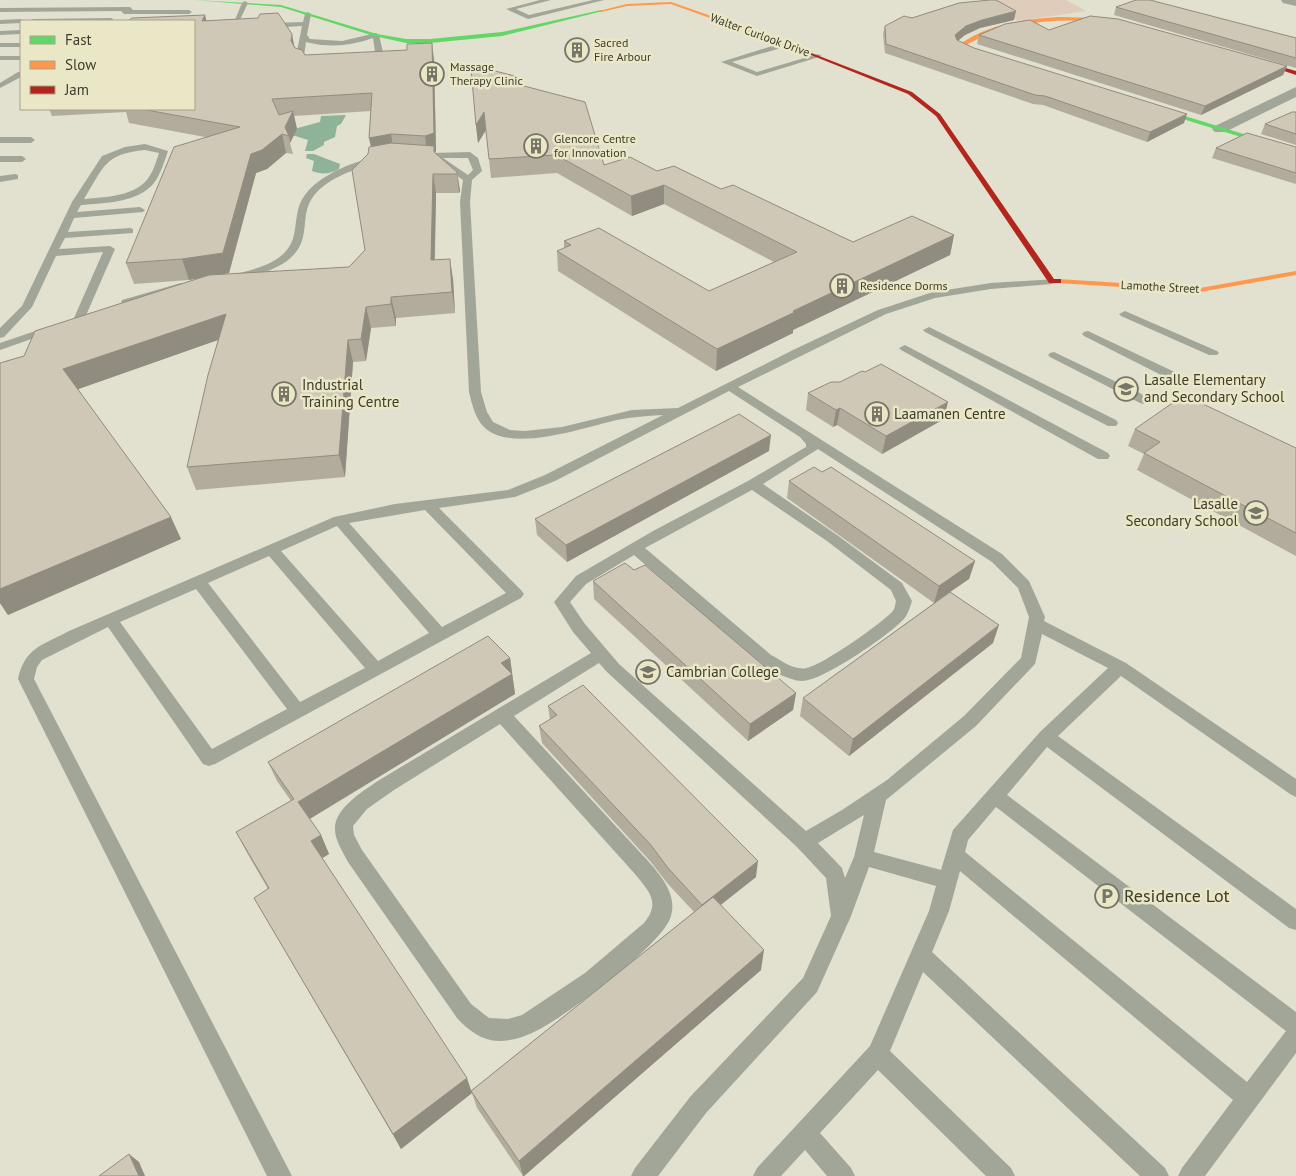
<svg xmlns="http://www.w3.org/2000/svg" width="1296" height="1176" font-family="'PT Sans',sans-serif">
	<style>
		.green { fill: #e0ccbb }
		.water { fill: #8fb398 }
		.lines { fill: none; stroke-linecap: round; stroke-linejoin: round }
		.lane { fill: #a2a698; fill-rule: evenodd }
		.street { fill: #a2a698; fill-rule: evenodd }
		.fast { fill: #63d668; fill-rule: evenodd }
		.slow { fill: #ff974d; fill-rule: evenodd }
		.jam { fill: #b3261e; fill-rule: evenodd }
		.wall { fill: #b2ac9d; fill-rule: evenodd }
		.shaded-wall { fill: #918c80 }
		.building { fill: #cfc8b7; stroke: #918c80 }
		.labels { text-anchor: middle; stroke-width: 5; stroke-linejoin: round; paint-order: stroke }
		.far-street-label { font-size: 12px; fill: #3d3c2f; stroke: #eae7c6 }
		.far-poi-label { font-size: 12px; fill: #3d3c2f; stroke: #eae7c6; text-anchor: start }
		.poi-label { font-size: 15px; fill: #3d3c2f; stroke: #eae7c6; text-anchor: start }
		.near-poi-label { font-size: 18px; fill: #3d3c2f; stroke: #eae7c6; text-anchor: start }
	</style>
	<rect width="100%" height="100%" fill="#e2e0ce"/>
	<path class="green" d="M 984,0 L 1066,0 L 1086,11 L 1018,21 Z"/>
	<path class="water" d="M 346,115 L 341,124 L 337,126 L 335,137 L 324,142 L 324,145 L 313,151 L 305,151 L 308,140 L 292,135 L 294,129 L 320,122 L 321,116 Z
		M 307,154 L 314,154 L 340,164 L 339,169 C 330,174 322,175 312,171 L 314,161 L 306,158 Z"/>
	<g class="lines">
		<path class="lane" d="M 540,0 L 551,0 L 516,9 L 529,15 L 593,0 L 604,0 L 528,19 L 506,9 Z
			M 245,1 L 248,3 L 238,24 L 303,22 L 305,14 L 308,12 L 311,14 L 307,35 L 310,39 L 342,41 L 376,33 L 379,35 L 383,52 L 376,60 L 364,63 L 360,61 C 364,57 371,56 375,52 L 373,38 C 351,46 329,48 306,42 L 304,56 L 306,60 L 313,63 L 309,65 L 300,64 L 296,56 L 302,26 L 252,29 L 232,27 L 242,3 Z
			M 130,7 L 133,10 L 189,10 L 192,12 L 189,14 L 124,14 L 121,11 L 0,12 L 0,8 Z
			M 111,18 L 113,19 L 114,21 L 30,21 L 33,19 Z
			M 0,20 L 21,19 L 24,21 L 21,23 L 0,24 Z
			M 21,30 L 21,34 L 0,35 L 0,31 Z
			M 785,42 L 789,44 L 788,46 L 732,62 L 757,72 L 818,54 L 822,56 L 757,76 L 721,62 Z
			M 0,43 L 21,43 L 21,47 L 0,47 Z
			M 0,56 L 21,56 L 21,60 L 0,60 Z
			M 18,72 L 21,72 L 21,77 L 0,88 L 0,83 Z
			M 0,137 L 31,137 L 35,140 L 31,143 L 0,143 Z
			M 145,144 L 168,151 C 164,162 161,174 154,183 C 138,203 104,203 81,205 L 77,212 L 140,207 L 145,210 L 143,212 L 74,218 L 68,232 L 130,228 L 133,229 L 133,233 L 65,238 L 59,249 L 110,246 L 115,249 L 84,320 L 76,320 L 74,318 L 103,252 L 56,256 L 32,307 L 4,337 L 0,338 L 0,328 L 22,306 L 72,202 L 102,156 L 125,147 ZM 145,150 L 159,153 C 156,162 153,173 146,181 C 131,197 104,197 84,199 C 104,167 104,154 145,150 Z
			M 470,152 L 478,158 L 482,171 L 472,180 L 470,202 L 481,392 L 487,412 L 493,422 L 510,430 L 525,431 L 562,427 L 632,410 L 678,408 L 793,350 L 878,310 L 933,292 L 991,283 L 1056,279 L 1057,281 L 1056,283 L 1052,284 L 991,289 L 935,298 L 886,314 L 738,387 L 1002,554 L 1029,581 L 1045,617 L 1044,621 L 1126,663 L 1296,779 L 1296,797 L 1290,794 L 1121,676 L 1058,736 L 1296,909 L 1296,930 L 1289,928 L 1047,747 L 1007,795 L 1296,1012 L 1296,1053 L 1205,1176 L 1178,1176 L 1182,1168 L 1233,1100 L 960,871 L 949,911 L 932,952 L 1165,1168 L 1169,1176 L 1140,1176 L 923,972 L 890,1051 L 1011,1168 L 1015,1176 L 986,1176 L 878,1070 L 820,1133 L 851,1168 L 855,1176 L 827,1176 L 805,1150 L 781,1176 L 753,1176 L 757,1168 L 870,1046 L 929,911 L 936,886 L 869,867 L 851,916 L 817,992 L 706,1113 L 658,1176 L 631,1176 L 635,1168 L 690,1097 L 803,978 L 831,916 L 826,878 L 797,847 L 607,672 L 599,663 L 514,716 L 649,862 C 662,877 677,895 671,916 C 663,945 565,1017 536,1031 C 524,1037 512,1041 499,1041 C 482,1041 468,1030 457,1018 L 348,862 C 343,852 335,841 335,829 C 334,808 366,789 381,779 L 591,653 L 573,632 L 554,602 L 576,576 L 653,531 L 748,481 L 806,447 L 806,444 L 800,437 L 729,391 L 555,481 L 515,497 L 439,508 L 521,590 L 524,594 L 521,598 L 215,764 L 209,766 L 203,764 L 108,627 L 42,660 L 37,667 L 34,679 L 292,1176 L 267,1176 L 18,679 C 25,647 43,645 69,631 L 334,517 L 395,504 L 508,490 L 545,475 L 663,415 C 647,416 632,417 617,420 C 585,427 511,454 484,427 C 475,418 472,404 469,392 L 460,202 L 463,180 L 428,156 L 432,153 ZM 443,158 L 468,158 L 473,170 L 468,175 ZM 818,449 L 992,562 L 1018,588 L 1029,617 L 1021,658 L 964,716 L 887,780 L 842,810 L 806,831 L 619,664 L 585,624 L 570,602 L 586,584 L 634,555 L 759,663 C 772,670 787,680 802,681 C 823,681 889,635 904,619 C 908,614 910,607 912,601 L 902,583 L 837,535 L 763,484 ZM 752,490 L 827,541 L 891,590 L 896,601 C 895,605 895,609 892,612 C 879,625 824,664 807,668 C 794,671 781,660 771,655 L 645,548 ZM 425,510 L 506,593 L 442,627 L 349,523 ZM 337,526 L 429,633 L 378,661 L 281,551 ZM 269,556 L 365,668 L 300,702 L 208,583 ZM 196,589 L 287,709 L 212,749 L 120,622 ZM 1042,634 L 1108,668 L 1040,732 L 953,830 L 941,870 L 874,852 L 886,800 L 976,726 L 1035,664 ZM 500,724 L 635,874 C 649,891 661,903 644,923 L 585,973 L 522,1015 L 508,1019 L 489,1018 L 471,1004 L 362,850 L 354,835 L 353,826 L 367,809 L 394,790 ZM 996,807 L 1286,1031 L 1247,1082 L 965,852 L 968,840 ZM 864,815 L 854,857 L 845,878 L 842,868 L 818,843 Z
			M 0,156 L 22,156 L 26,159 L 22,162 L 0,162 Z
			M 374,157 L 378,160 L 377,162 C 356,169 323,179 311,200 C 304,211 306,225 303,237 C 296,268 257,275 231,281 L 227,280 L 226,278 L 227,276 C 247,271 277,266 289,247 C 296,237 295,222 298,210 C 305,180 347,164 374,157 Z
			M 15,174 L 18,175 L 18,179 L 0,182 L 0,176 Z
			M 181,283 L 186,286 L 185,288 L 126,305 L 121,302 L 122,300 Z
			M 1125,311 L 1217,351 L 1219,353 L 1217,355 L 1209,355 L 1121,316 L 1119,314 Z
			M 53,325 L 57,326 L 59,328 L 57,330 L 0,350 L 0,343 Z
			M 929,327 L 1116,420 L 1118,423 L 1116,426 L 1108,426 L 925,332 L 923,330 Z
			M 1088,331 L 1181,375 L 1183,378 L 1181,381 L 1173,381 L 1084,336 L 1082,334 L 1084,332 Z
			M 905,345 L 1108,453 L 1110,456 L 1108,459 L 1098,459 L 901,350 L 899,348 Z
			M 1054,352 L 1148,397 L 1150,400 L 1144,404 L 1140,403 L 1050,357 L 1048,355 L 1050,353 Z"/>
		<path class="street" d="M 1281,0 L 1296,0 L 1296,6 L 1283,3 Z
			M 1296,87 L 1296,97 L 1225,132 L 1215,132 L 1212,129 L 1215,126 Z"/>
		<path class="fast" d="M 194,0 L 281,5 L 377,34 L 406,39 L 430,39 L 502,32 L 601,10 L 603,11 L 502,36 L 430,43 L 406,43 L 374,36 L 281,7 Z
			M 1149,105 L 1296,150 L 1296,154 L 1147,108 L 1146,107 Z"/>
		<path class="slow" d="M 671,2 L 805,49 L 806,50 L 801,51 L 671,4 L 627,6 L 601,12 L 599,11 L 627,4 Z
			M 1059,17 L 1100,18 L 1122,22 L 1119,24 C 1066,17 1014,19 966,45 L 996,56 L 994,59 L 959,45 C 987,24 1025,19 1059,17 Z
			M 1296,271 L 1296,275 L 1200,292 L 1058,283 L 1054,281 L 1058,279 L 1200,288 Z"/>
		<path class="jam" d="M 801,49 L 912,92 L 940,114 L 1054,279 L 1061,279 L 1061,283 L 1049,283 L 936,116 L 908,94 L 801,51 Z
			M 1248,57 L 1296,71 L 1296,75 L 1248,59 Z"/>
	</g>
	<path class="wall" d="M 1116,7 L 1296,38 L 1296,68 L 1114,15 Z
		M 205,15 L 206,21 L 295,48 L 305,55 L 434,59 L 436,151 L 435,152 L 435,153 L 457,172 L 460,191 L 459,193 L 436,193 L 435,260 L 453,279 L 455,313 L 396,318 L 396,326 L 371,328 L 366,361 L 353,362 L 345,477 L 196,490 L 187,467 L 218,340 L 78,389 L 181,539 L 8,615 L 0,603 L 0,363 L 24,356 L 203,277 L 189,280 L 134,284 L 126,263 L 205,137 L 129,123 L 126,112 L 52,116 L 49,109 L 194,109 ZM 371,111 L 369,138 L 371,146 L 368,154 L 365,250 L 349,267 L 218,275 L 229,273 L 256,173 L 267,169 L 286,153 L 293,154 L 290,143 L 297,129 L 294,116 Z
		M 912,18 L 1014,20 L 980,28 L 965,35 L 957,41 L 974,48 L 1184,123 L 1147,142 L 1043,105 L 1033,104 L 885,53 L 883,34 L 885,26 Z
		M 1049,30 L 1287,66 L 1283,75 L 1201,115 L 977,44 L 979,35 Z
		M 524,86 L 604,165 L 657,171 L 721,189 L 853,242 L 954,235 L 950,255 L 793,330 L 793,333 L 716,371 L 558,271 L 557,251 L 564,248 L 564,241 L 709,291 L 774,262 L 664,204 L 632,216 L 557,173 L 491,178 L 486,130 L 478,143 L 476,125 Z
		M 1296,112 L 1296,145 L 1261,134 L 1265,124 Z
		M 1296,147 L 1296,184 L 1212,158 L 1216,148 Z
		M 808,393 L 944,419 L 882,454 L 837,425 L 833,427 L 806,410 Z
		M 1135,429 L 1296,448 L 1296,556 L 1137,470 L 1144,454 L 1128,446 Z
		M 769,451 L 567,562 L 537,535 L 535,519 Z
		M 822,472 L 975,561 L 969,579 L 950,592 L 993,643 L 849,756 L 800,716 L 803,698 L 934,603 L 787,498 L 789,481 Z
		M 593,581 L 796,693 L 793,710 L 748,741 L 594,599 Z
		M 510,658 L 515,694 L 310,819 L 321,835 L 329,854 L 322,858 L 471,1091 L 694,912 L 668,884 L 650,861 L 542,743 L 539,726 L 550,720 L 548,706 L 756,877 L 721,905 L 761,970 L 524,1176 L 523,1176 L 477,1108 L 472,1093 L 401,1149 L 254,898 L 268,889 L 246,851 L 236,832 L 291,801 L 277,781 L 268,762 Z"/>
	<path class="shaded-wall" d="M 1016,11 L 1014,20 L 980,28 L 965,35 L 954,44 L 955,35 L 966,26 L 982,20 Z
		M 205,15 L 209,31 L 202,21 Z
		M 292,34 L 295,50 L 291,41 Z
		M 432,43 L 434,59 L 436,151 L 435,152 L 437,164 L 427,154 L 425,136 Z
		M 1287,66 L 1283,75 L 1201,115 L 1205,106 Z
		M 293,111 L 297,129 L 290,143 L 289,136 L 285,127 Z
		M 484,112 L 486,130 L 478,143 L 476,125 Z
		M 1187,114 L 1184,123 L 1147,142 L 1150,132 Z
		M 282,134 L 286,153 L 267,169 L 256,173 L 229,273 L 189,280 L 182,259 L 251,154 Z
		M 391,134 L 394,152 L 373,156 L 369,138 Z
		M 457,172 L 460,191 L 459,193 L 457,174 Z
		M 433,174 L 436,193 L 434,281 L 431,260 Z
		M 664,185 L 664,204 L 632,216 L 631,196 Z
		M 954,235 L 950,255 L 793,330 L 793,333 L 716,371 L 717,349 L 793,311 Z
		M 450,259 L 453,279 L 455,313 L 452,292 Z
		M 391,297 L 396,318 L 396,326 L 391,304 Z
		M 366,307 L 371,328 L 366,361 L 361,339 Z
		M 226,314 L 232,335 L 73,391 L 63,369 Z
		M 348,340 L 353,362 L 345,477 L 339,455 Z
		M 948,402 L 944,419 L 882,454 L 886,436 Z
		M 840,408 L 837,425 L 833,427 L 836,410 Z
		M 771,435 L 769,451 L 567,562 L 566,545 Z
		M 171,517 L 181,539 L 8,615 L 0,603 L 0,589 Z
		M 975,561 L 969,579 L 934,603 L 939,586 Z
		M 999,625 L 993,643 L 849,756 L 853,739 Z
		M 510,658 L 515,694 L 306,821 L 298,802 L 501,663 Z
		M 796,693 L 793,710 L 748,741 L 750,724 Z
		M 321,835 L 329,854 L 319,860 L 311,841 Z
		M 758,861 L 756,877 L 701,920 L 702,905 Z
		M 764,950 L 761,970 L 524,1176 L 523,1176 L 519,1161 Z
		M 467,1078 L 472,1093 L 401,1149 L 393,1134 Z
		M 129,1154 L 139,1162 L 145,1176 L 139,1176 Z"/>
	<path class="building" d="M 990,0 L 996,0 L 1016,11 L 982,20 L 966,26 L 955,35 L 957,40 L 974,48 L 1187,114 L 1150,132 L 1045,96 L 1035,95 L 886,44 L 885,26 L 904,16 L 912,18 L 959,3 Z
		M 1136,0 L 1150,0 L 1296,38 L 1296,58 L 1116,7 Z
		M 278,13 L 292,34 L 291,41 L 295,48 L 302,50 L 305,55 L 407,50 L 407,44 L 432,43 L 434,133 L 425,136 L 391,134 L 369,138 L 372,93 L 272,99 L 279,115 L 293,111 L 285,127 L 289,136 L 282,134 L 262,150 L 251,154 L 223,253 L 182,259 L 126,263 L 174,147 L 240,127 L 141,109 L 194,109 L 194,21 L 128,21 L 132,18 L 205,15 L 202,21 L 258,18 L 260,14 Z
		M 1090,16 L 1118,19 L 1287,66 L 1205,106 L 979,35 L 1005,24 L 1030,20 L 1049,30 Z
		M 479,67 L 515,76 L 524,86 L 585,102 L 604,165 L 630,157 L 657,171 L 674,166 L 721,189 L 733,185 L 853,242 L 912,216 L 954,235 L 793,311 L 795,312 L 717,349 L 557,251 L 571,245 L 564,241 L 599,228 L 709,291 L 797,252 L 664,185 L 631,196 L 556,155 L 489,159 L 484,112 L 476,125 L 471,69 L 479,69 Z
		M 1292,112 L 1296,112 L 1296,134 L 1265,124 Z
		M 1247,133 L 1296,147 L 1296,173 L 1216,148 Z
		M 391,143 L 434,146 L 434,152 L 457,172 L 457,174 L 433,174 L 431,260 L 450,259 L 452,292 L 391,297 L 391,304 L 366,307 L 361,339 L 348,340 L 339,455 L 187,467 L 208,375 L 226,314 L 63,369 L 171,517 L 0,589 L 0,363 L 24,356 L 35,331 L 209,275 L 349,267 L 365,250 L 352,170 L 368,154 L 369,147 Z
		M 881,364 L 948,402 L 886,436 L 840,408 L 836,410 L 808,393 L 831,382 L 840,382 L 862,371 L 865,372 Z
		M 1184,395 L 1296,448 L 1296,533 L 1144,453 L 1160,442 L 1135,429 Z
		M 739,414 L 771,435 L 566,545 L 535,519 Z
		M 814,467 L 822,472 L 831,467 L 975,561 L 939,586 L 789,481 Z
		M 625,563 L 634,570 L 645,565 L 796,693 L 750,724 L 593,581 Z
		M 950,592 L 999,625 L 853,739 L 803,698 Z
		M 488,636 L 510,658 L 501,663 L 512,674 L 298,802 L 321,835 L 311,841 L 467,1078 L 393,1134 L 254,898 L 269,888 L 236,832 L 294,799 L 268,762 Z
		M 583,685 L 758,861 L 702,905 L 668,868 L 650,844 L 539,726 L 557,715 L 548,706 Z
		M 713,897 L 764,950 L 519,1161 L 471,1091 Z
		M 129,1154 L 139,1176 L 99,1176 Z"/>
	<defs>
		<g id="building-ring" transform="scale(1.25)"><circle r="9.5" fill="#eae7c6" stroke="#777567" stroke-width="1.5"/><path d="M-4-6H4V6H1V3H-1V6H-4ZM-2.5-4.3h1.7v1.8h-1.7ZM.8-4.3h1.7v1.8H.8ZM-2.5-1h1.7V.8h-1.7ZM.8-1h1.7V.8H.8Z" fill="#777567"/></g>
		<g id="school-ring" transform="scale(1.25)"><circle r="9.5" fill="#eae7c6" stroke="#777567" stroke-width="1.5"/><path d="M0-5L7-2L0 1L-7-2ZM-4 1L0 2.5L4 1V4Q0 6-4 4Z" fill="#777567"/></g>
		<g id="university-ring" transform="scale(1.25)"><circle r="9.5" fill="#eae7c6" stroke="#777567" stroke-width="1.5"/><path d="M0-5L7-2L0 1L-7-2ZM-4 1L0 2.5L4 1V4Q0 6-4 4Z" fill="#777567"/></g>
		<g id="parking-ring" transform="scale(1.25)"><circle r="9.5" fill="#eae7c6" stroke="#777567" stroke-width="1.5"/><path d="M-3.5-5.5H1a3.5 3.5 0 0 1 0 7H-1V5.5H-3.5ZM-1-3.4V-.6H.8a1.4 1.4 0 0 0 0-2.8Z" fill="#777567"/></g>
	</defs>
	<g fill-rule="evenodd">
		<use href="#building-ring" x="577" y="50"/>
		<use href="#building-ring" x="432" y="74"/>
		<use href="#building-ring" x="536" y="146"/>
		<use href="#building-ring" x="842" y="286"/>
		<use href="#school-ring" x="1126" y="389"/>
		<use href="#building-ring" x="284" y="394"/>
		<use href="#building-ring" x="877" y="414"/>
		<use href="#school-ring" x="1256" y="513"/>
		<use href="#university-ring" x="648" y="672"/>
		<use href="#parking-ring" x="1107" y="896"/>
	</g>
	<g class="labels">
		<g class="far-street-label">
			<text transform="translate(760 35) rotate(20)" y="4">Walter Curlook Drive</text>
			<text transform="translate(1160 287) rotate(3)" y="4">Lamothe Street</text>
		</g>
		<g class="far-poi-label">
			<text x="594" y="47">Sacred<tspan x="594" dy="14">Fire Arbour</tspan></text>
			<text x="450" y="71">Massage<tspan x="450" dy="14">Therapy Clinic</tspan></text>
			<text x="554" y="143">Glencore Centre<tspan x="554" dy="14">for Innovation</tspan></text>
			<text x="860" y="290">Residence Dorms</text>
		</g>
		<g class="poi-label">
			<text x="1144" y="385">Lasalle Elementary<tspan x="1144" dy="17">and Secondary School</tspan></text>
			<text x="302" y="390">Industrial<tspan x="302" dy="17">Training Centre</tspan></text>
			<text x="894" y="419">Laamanen Centre</text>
			<text x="1238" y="509" text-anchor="end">Lasalle<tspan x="1238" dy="17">Secondary School</tspan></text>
			<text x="666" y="677">Cambrian College</text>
		</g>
		<g class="near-poi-label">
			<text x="1124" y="902">Residence Lot</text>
		</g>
	</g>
	<rect x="20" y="20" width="175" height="90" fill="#eae7c6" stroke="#a5a38a"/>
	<rect x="30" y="36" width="25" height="8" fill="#63d668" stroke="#a5a38a"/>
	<text x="65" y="45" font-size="15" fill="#3d3c2f">Fast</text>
	<rect x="30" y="61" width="25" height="8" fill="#ff974d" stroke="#a5a38a"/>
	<text x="65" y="70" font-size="15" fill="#3d3c2f">Slow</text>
	<rect x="30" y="86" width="25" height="8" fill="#b3261e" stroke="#a5a38a"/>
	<text x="65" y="95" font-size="15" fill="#3d3c2f">Jam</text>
</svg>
